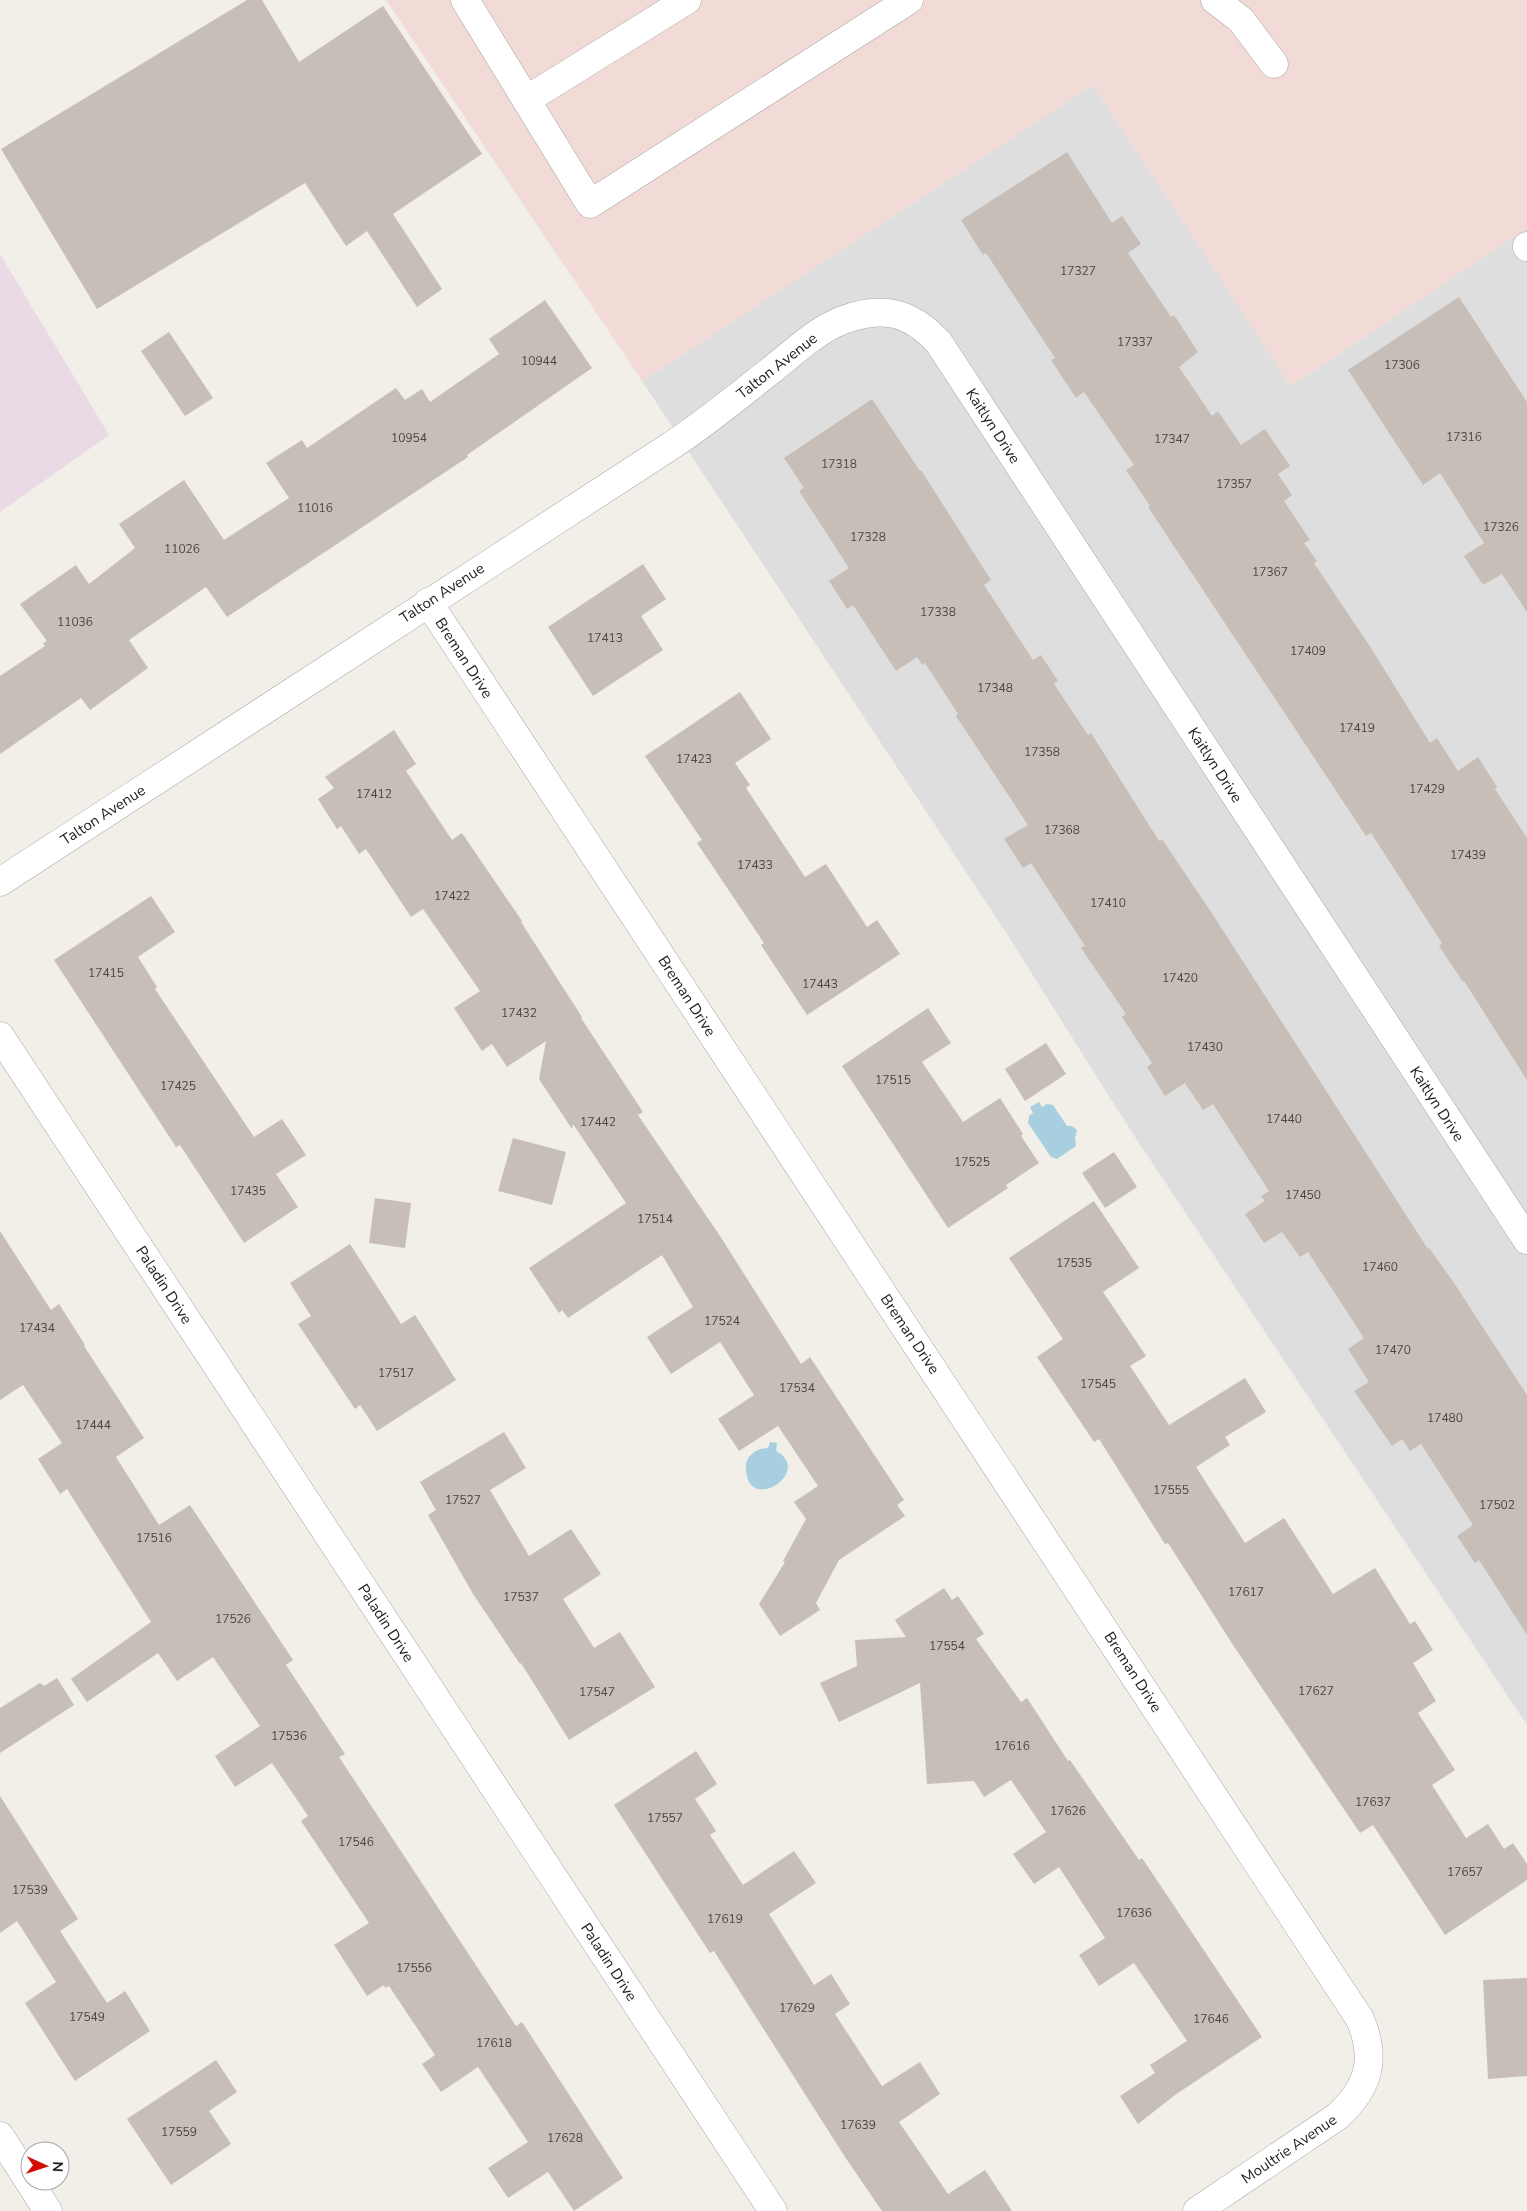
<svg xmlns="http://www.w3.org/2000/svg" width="1527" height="2211" font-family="'Nunito Sans',sans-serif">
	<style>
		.residential { fill: #dfdede }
		.commercial { fill: #f2dad7 }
		.industrial { fill: #eadae6 }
		.water { fill: #a8cfdf }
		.building { fill: #c6beb7 }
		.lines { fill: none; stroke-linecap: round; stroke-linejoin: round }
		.minor-casing { stroke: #a8a8a8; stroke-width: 29 }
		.minor { stroke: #fff; stroke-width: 28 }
		.labels { text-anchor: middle; stroke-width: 4.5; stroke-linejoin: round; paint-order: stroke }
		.number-label { font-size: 12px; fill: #4a4846 }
		.street-label { font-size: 15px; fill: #212121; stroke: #fff }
	</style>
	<rect width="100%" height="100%" fill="#f1efe8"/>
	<path class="residential" d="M 1093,85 L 1291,386 L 1527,228 L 1527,1725 L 1131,1131 L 1005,931 L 642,381 Z"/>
	<path class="commercial" d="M 386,0 L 1527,0 L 1527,228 L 1291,386 L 1093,85 L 642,381 Z"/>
	<path class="industrial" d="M 0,254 L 109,435 L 0,512 Z"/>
	<path class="water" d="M 1039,1102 L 1042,1107 L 1047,1104 L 1053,1105 L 1067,1126 L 1072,1126 L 1077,1130 L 1075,1138 L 1076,1146 L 1057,1159 L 1051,1157 L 1028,1123 L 1029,1116 L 1033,1113 L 1030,1107 Z
		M 770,1442 L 777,1443 L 776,1451 C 814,1471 749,1515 746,1470 C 744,1457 756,1448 768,1448 Z"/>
	<path class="building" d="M 247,0 L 262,0 L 299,62 L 383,6 L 482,154 L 393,214 L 442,289 L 417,307 L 367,231 L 346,246 L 305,183 L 97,309 L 1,149 Z
		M 1067,152 L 1112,223 L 1122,216 L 1141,244 L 1128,253 L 1171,317 L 1174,315 L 1198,352 L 1179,367 L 1212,416 L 1218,411 L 1241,445 L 1265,429 L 1290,466 L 1278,474 L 1292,495 L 1284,501 L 1310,540 L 1304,543 L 1317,561 L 1314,563 L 1371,648 L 1430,743 L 1437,738 L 1458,771 L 1478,757 L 1497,787 L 1495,789 L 1527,838 L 1527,1080 L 1464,981 L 1463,982 L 1439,946 L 1442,943 L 1371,833 L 1366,836 L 1148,507 L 1150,506 L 1126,470 L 1134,465 L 1084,392 L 1076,398 L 1051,360 L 1055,358 L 986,253 L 983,255 L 961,220 Z
		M 1459,297 L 1527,402 L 1527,612 L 1502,574 L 1483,585 L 1464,556 L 1484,543 L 1440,473 L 1423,485 L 1348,370 Z
		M 545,300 L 592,368 L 467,455 L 468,457 L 227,617 L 206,587 L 129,640 L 148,668 L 90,710 L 81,698 L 0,754 L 0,676 L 45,646 L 43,643 L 47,641 L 20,604 L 76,565 L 89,584 L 135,548 L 119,524 L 184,480 L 224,540 L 289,498 L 266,463 L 302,440 L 307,448 L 396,388 L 405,400 L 422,389 L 430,402 L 499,354 L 489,339 Z
		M 169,332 L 213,398 L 185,416 L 141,351 Z
		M 872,399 L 920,471 L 921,470 L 991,580 L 984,585 L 1033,660 L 1041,655 L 1058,681 L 1054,684 L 1088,735 L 1091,733 L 1159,841 L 1162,839 L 1211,912 L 1428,1249 L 1429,1248 L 1452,1280 L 1527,1395 L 1527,1635 L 1479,1560 L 1475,1563 L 1457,1536 L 1473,1525 L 1421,1444 L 1410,1451 L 1402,1439 L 1392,1446 L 1354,1391 L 1369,1382 L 1348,1349 L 1364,1338 L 1308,1252 L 1300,1257 L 1282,1232 L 1264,1243 L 1245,1214 L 1265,1201 L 1261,1196 L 1269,1191 L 1213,1104 L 1203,1110 L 1185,1083 L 1165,1096 L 1147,1067 L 1152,1063 L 1122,1017 L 1126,1014 L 1081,948 L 1085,946 L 1031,863 L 1023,868 L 1004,839 L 1028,825 L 956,716 L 958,714 L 925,663 L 922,665 L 917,657 L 896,671 L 853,605 L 847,609 L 829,581 L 849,568 L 799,491 L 804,488 L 784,458 Z
		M 643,564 L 666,599 L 641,616 L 663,650 L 593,696 L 548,627 Z
		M 740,692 L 771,739 L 735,763 L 750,785 L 746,788 L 805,877 L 826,864 L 867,927 L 877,920 L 900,954 L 807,1015 L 761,945 L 764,943 L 697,843 L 702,840 L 645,756 Z
		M 394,730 L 416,764 L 406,771 L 452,840 L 462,833 L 522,921 L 521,922 L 582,1017 L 581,1018 L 643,1112 L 638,1115 L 720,1236 L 801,1364 L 810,1357 L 904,1500 L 897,1505 L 905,1516 L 839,1560 L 816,1603 L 820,1610 L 780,1636 L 759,1604 L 785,1562 L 783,1561 L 806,1519 L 794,1502 L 818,1486 L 778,1426 L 739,1451 L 718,1419 L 754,1395 L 720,1342 L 671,1374 L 647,1337 L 693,1307 L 662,1255 L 568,1318 L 562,1310 L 559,1313 L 529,1268 L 626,1203 L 573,1124 L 572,1129 L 539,1079 L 546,1041 L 507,1067 L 492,1044 L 482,1051 L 454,1008 L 480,991 L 423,909 L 411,917 L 366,849 L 359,854 L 341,826 L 337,829 L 318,799 L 334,788 L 325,777 Z
		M 151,896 L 175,932 L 138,957 L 157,987 L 155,989 L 254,1137 L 282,1119 L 306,1155 L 276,1174 L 298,1207 L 244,1243 L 180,1145 L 176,1147 L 54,960 Z
		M 928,1008 L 951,1043 L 922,1062 L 963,1122 L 1000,1098 L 1023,1134 L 1021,1136 L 1039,1163 L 1006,1185 L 1008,1188 L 948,1228 L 842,1066 Z
		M 1046,1043 L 1066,1074 L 1025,1101 L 1005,1069 Z
		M 513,1138 L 566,1152 L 552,1205 L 498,1191 Z
		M 1114,1152 L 1137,1187 L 1105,1208 L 1082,1173 Z
		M 375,1198 L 411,1203 L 405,1248 L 369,1243 Z
		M 1094,1201 L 1139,1268 L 1103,1292 L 1146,1356 L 1130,1366 L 1169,1425 L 1245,1378 L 1266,1412 L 1225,1437 L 1230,1445 L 1196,1467 L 1245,1543 L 1284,1518 L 1333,1594 L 1375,1568 L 1410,1624 L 1415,1621 L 1433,1650 L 1413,1663 L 1436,1701 L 1418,1713 L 1455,1770 L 1432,1785 L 1466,1838 L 1488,1824 L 1504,1849 L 1513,1843 L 1527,1864 L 1527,1880 L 1445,1935 L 1373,1825 L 1360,1833 L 1235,1648 L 1168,1543 L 1165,1544 L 1099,1439 L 1094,1442 L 1037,1357 L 1063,1339 L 1009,1258 Z
		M 0,1231 L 51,1310 L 59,1304 L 85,1345 L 84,1346 L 144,1438 L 116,1457 L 159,1525 L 190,1505 L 293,1660 L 286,1665 L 345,1754 L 339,1757 L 516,2026 L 522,2022 L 623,2178 L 574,2211 L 548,2172 L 508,2198 L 488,2168 L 528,2142 L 478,2067 L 441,2092 L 422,2064 L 435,2055 L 389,1986 L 385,1988 L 384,1985 L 367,1996 L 334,1945 L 369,1923 L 301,1821 L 308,1816 L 272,1763 L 235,1787 L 215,1756 L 260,1726 L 213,1657 L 177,1681 L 158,1653 L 87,1702 L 71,1679 L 151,1622 L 67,1489 L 60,1494 L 38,1459 L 62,1443 L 23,1385 L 0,1400 Z
		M 350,1244 L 401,1324 L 415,1315 L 456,1380 L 377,1431 L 360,1405 L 355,1409 L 298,1324 L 311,1316 L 290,1283 Z
		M 504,1432 L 526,1468 L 490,1490 L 529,1556 L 571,1529 L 601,1574 L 563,1599 L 594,1648 L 620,1632 L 655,1687 L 569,1740 L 521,1663 L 520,1664 L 473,1594 L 428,1515 L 436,1510 L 420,1482 Z
		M 944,1588 L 952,1600 L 958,1596 L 984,1634 L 976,1639 L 1021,1702 L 1027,1698 L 1068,1761 L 1070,1760 L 1139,1860 L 1142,1858 L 1262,2037 L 1175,2095 L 1138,2124 L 1120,2096 L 1155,2073 L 1150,2065 L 1187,2041 L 1134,1963 L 1099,1986 L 1079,1955 L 1105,1938 L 1059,1867 L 1034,1884 L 1013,1854 L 1046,1832 L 1011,1780 L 984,1797 L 974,1781 L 927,1784 L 920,1683 L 839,1722 L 820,1683 L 857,1666 L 855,1640 L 906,1637 L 895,1620 Z
		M 57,1678 L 74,1705 L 0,1753 L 0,1708 L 40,1683 L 44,1686 Z
		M 696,1751 L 717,1784 L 695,1799 L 716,1831 L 710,1835 L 743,1885 L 794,1851 L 816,1883 L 769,1914 L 814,1985 L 831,1974 L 850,2004 L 835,2014 L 882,2086 L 920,2062 L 940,2094 L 899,2122 L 948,2194 L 985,2170 L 1012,2211 L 882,2211 L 845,2157 L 714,1951 L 710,1953 L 614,1805 Z
		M 0,1796 L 78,1919 L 60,1931 L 107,2003 L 125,1991 L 150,2031 L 75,2081 L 25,2003 L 56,1982 L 17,1921 L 0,1933 Z
		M 1527,1978 L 1527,2076 L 1488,2079 L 1483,1980 Z
		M 216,2060 L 237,2092 L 209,2111 L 231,2144 L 171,2185 L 127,2119 Z"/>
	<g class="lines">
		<g class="minor-casing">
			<path id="minor" d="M 465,0 L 590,204 L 909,0
				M 1215,0 L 1241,20 L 1274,64
				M 526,100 L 687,0
				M 1527,246 L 1527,247
				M 428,602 L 1360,2019 C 1377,2059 1369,2087 1338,2116 L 1197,2211
				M 0,882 C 222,738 443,593 666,449 C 704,425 738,396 774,368 C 795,351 817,330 843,320 C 883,305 911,312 939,343 L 1527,1240
				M 0,1036 L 773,2211
				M 0,2136 L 48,2211"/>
		</g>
		<use href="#minor" class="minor"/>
	</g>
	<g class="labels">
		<g class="number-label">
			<text x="1078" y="275">17327</text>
			<text x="1135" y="346">17337</text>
			<text x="539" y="365">10944</text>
			<text x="1402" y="369">17306</text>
			<text x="1464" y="441">17316</text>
			<text x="409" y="442">10954</text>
			<text x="1172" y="443">17347</text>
			<text x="839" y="468">17318</text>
			<text x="1234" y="488">17357</text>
			<text x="315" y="512">11016</text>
			<text x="1501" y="531">17326</text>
			<text x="868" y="541">17328</text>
			<text x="182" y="553">11026</text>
			<text x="1270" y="576">17367</text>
			<text x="938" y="616">17338</text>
			<text x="75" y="626">11036</text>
			<text x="605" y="642">17413</text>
			<text x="1308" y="655">17409</text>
			<text x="995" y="692">17348</text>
			<text x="1357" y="732">17419</text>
			<text x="1042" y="756">17358</text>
			<text x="694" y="763">17423</text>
			<text x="1427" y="793">17429</text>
			<text x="374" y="798">17412</text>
			<text x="1062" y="834">17368</text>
			<text x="1468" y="859">17439</text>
			<text x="755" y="869">17433</text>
			<text x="452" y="900">17422</text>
			<text x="1108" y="907">17410</text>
			<text x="106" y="977">17415</text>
			<text x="1180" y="982">17420</text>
			<text x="820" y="988">17443</text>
			<text x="519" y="1017">17432</text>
			<text x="1205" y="1051">17430</text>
			<text x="893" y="1084">17515</text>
			<text x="178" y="1090">17425</text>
			<text x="1284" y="1123">17440</text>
			<text x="598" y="1126">17442</text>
			<text x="972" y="1166">17525</text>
			<text x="248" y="1195">17435</text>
			<text x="1303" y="1199">17450</text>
			<text x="655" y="1223">17514</text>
			<text x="1074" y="1267">17535</text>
			<text x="1380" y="1271">17460</text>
			<text x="722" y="1325">17524</text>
			<text x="37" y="1332">17434</text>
			<text x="1393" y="1354">17470</text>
			<text x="396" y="1377">17517</text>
			<text x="1098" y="1388">17545</text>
			<text x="797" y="1392">17534</text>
			<text x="1445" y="1422">17480</text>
			<text x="93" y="1429">17444</text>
			<text x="1171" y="1494">17555</text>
			<text x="463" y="1504">17527</text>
			<text x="1497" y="1509">17502</text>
			<text x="154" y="1542">17516</text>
			<text x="1246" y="1596">17617</text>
			<text x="521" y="1601">17537</text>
			<text x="233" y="1623">17526</text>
			<text x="947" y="1650">17554</text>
			<text x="1316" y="1695">17627</text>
			<text x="597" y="1696">17547</text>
			<text x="289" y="1740">17536</text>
			<text x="1012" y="1750">17616</text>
			<text x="1373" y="1806">17637</text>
			<text x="1068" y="1815">17626</text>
			<text x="665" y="1822">17557</text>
			<text x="356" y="1846">17546</text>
			<text x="1465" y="1876">17657</text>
			<text x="30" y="1894">17539</text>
			<text x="1134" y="1917">17636</text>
			<text x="725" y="1923">17619</text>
			<text x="414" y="1972">17556</text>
			<text x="797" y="2012">17629</text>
			<text x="87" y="2021">17549</text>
			<text x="1211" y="2023">17646</text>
			<text x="494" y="2047">17618</text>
			<text x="858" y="2129">17639</text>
			<text x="179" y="2136">17559</text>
			<text x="565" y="2142">17628</text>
		</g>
		<g class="street-label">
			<text transform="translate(777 366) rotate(-38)" y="5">Talton Avenue</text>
			<text transform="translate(993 426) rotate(57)" y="5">Kaitlyn Drive</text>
			<text transform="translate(442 593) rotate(-33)" y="5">Talton Avenue</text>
			<text transform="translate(464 658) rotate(57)" y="5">Breman Drive</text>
			<text transform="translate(1215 765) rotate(57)" y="5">Kaitlyn Drive</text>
			<text transform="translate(103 815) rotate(-33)" y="5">Talton Avenue</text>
			<text transform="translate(687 996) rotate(57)" y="5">Breman Drive</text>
			<text transform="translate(1437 1104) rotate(57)" y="5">Kaitlyn Drive</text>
			<text transform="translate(164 1285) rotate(57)" y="5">Paladin Drive</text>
			<text transform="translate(910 1334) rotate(56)" y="5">Breman Drive</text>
			<text transform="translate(386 1623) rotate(57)" y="5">Paladin Drive</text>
			<text transform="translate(1133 1672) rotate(57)" y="5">Breman Drive</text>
			<text transform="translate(609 1962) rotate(57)" y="5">Paladin Drive</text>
			<text transform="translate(1289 2149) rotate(-34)" y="5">Moultrie Avenue</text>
		</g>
	</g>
	<g transform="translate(45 2166) rotate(93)"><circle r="24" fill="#ffffff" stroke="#a6a6a6"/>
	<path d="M0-4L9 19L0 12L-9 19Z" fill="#d20c00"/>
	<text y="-8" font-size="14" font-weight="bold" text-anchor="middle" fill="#212121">N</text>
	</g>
</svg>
